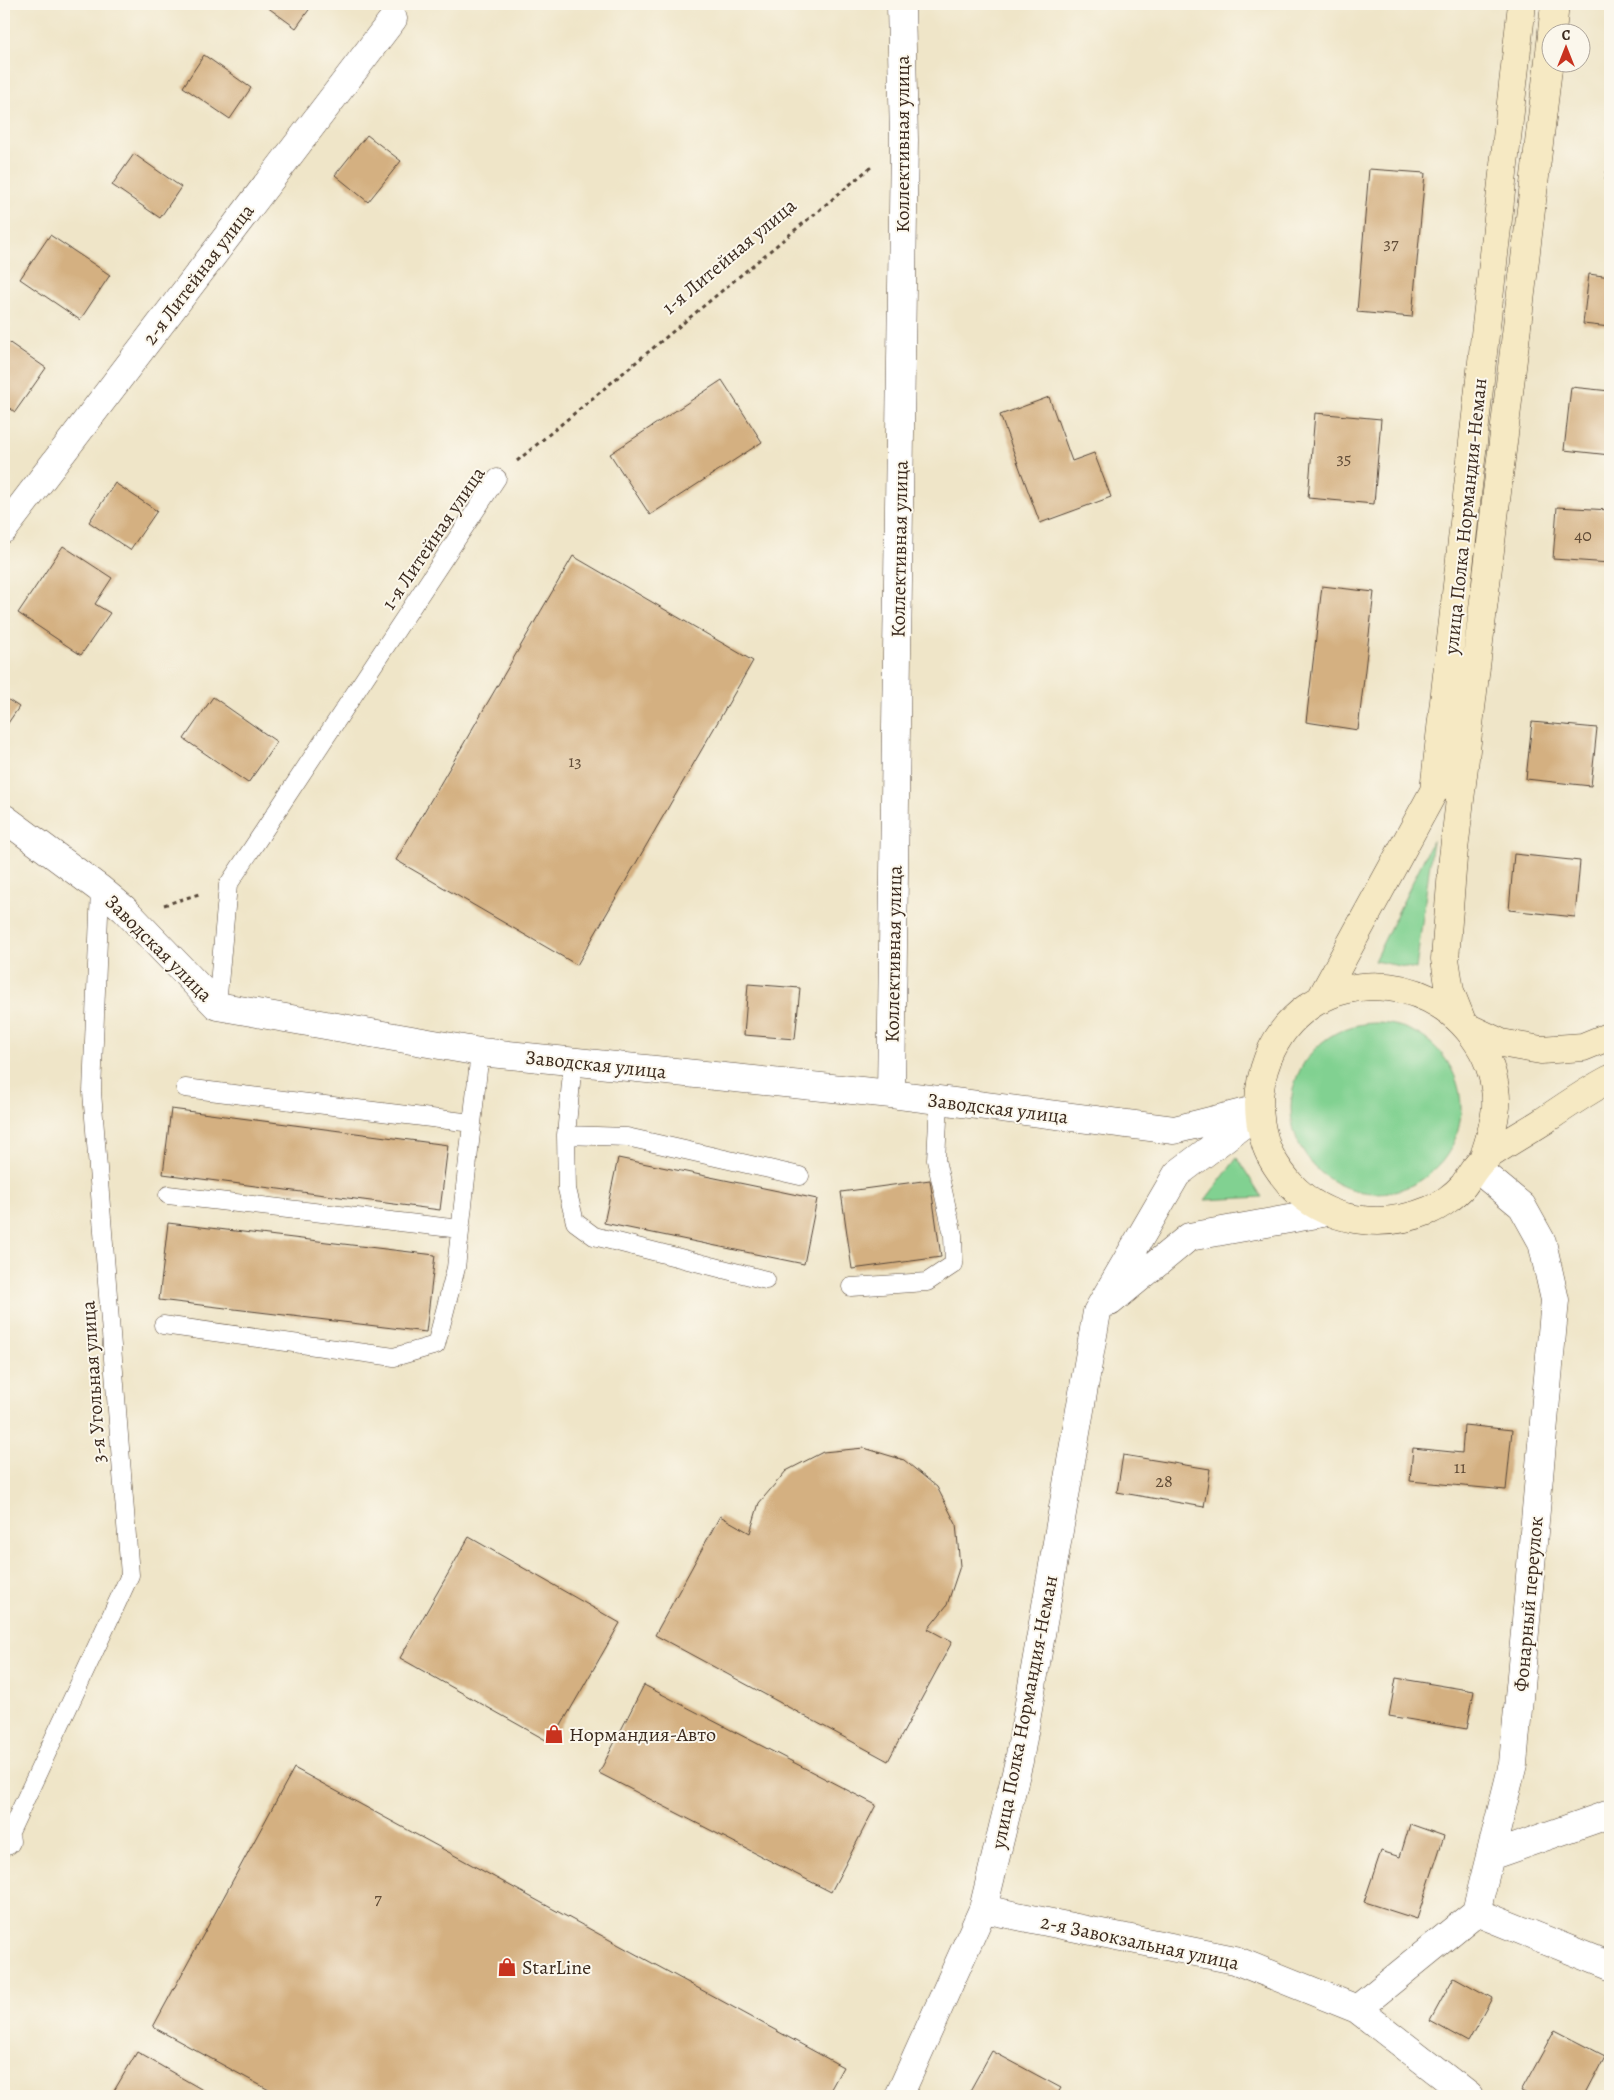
<svg xmlns="http://www.w3.org/2000/svg" width="1614" height="2100" font-family="Alegreya,serif">
	<style>
		.green { fill: #81d191; stroke: #5e7e58 }
		.building { fill: #d4b081 }
		.lines { fill: none; stroke-linecap: round; stroke-linejoin: round }
		.lane-casing { stroke: #564638; stroke-width: 19 }
		.street-casing { stroke: #564638; stroke-width: 29 }
		.secondary-casing { stroke: #564638; stroke-width: 29 }
		.path { stroke: #564638; stroke-width: 3; stroke-dasharray: 4 4; stroke-linecap: butt }
		.lane { stroke: #fff; stroke-width: 18 }
		.street { stroke: #fff; stroke-width: 28 }
		.secondary { stroke: #f6e9c3; stroke-width: 28 }
		.labels { text-anchor: middle; stroke-width: 4; stroke-linejoin: round; paint-order: stroke }
		.number-label { font-size: 18px; fill: #614c37 }
		.street-label { font-size: 20px; fill: #3b2a1e; stroke: #fbf7ec }
		.poi-label { font-size: 20px; fill: #3b2a1e; stroke: #fbf7ec; text-anchor: start }
	</style>
	<rect width="100%" height="100%" fill="#fbf7ec"/>
	<filter id="ink" filterUnits="userSpaceOnUse"><feTurbulence type="fractalNoise" baseFrequency=".02" numOctaves="2"/><feDisplacementMap in="SourceGraphic" scale="10" xChannelSelector="R" yChannelSelector="G"/><feConvolveMatrix kernelMatrix="1 2 1 2 8 2 1 2 1" color-interpolation-filters="sRGB"/></filter>
	<filter id="wash" filterUnits="userSpaceOnUse"><feTurbulence type="fractalNoise" baseFrequency=".0096" numOctaves="4" result="noise"/><feDisplacementMap in="SourceGraphic" scale="20" xChannelSelector="R" yChannelSelector="G"/><feGaussianBlur stdDeviation="1.12" result="paint"/><feColorMatrix in="noise" values="0 0 0 0 0 0 0 0 0 0 0 0 0 0 0 0 0 1.4 0 .05"/><feComposite in="paint" operator="in"/></filter>
	<g filter="url(#wash)">
		<rect width="100%" height="100%" fill="#efe5c8"/>
		<path class="green" d="M 1433,840 L 1416,969 L 1374,961 Z
			M1291 1108a85 85 0 1 1 170 0a85 85 0 1 1-170 0Z
			M 1237,1158 L 1262,1197 L 1205,1200 Z"/>
		<g id="blocks">
			<path class="building" d="M 263,4 L 313,4 L 296,28 Z
				M 1405,4 L 1426,4 L 1426,8 Z
				M 204,55 L 251,88 L 230,119 L 183,87 Z
				M 367,135 L 401,161 L 368,202 L 335,175 Z
				M 134,154 L 181,187 L 160,218 L 112,185 Z
				M 1609,156 L 1610,156 L 1610,180 L 1605,179 Z
				M 1369,169 L 1425,173 L 1412,317 L 1357,312 Z
				M 50,235 L 110,275 L 80,320 L 20,279 Z
				M 1589,274 L 1610,277 L 1610,327 L 1583,324 Z
				M 4,339 L 46,368 L 15,412 L 4,404 Z
				M 722,380 L 762,442 L 650,515 L 610,454 Z
				M 1571,387 L 1610,391 L 1610,455 L 1564,450 Z
				M 1049,397 L 1072,461 L 1094,453 L 1111,497 L 1040,523 L 1000,415 Z
				M 1315,413 L 1381,419 L 1374,504 L 1308,498 Z
				M 115,483 L 157,511 L 130,550 L 89,522 Z
				M 1557,507 L 1610,510 L 1610,563 L 1553,559 Z
				M 63,546 L 112,578 L 95,604 L 110,613 L 81,655 L 18,613 Z
				M 573,556 L 753,661 L 577,965 L 396,860 Z
				M 1322,586 L 1374,592 L 1358,730 L 1306,722 Z
				M 4,697 L 19,707 L 4,729 Z
				M 213,697 L 277,742 L 248,783 L 184,739 Z
				M 1532,722 L 1597,728 L 1591,786 L 1526,779 Z
				M 1514,854 L 1580,861 L 1575,917 L 1509,910 Z
				M 748,984 L 800,988 L 795,1039 L 744,1035 Z
				M 171,1109 L 448,1145 L 440,1210 L 163,1174 Z
				M 618,1158 L 817,1199 L 804,1264 L 604,1223 Z
				M 930,1180 L 941,1257 L 852,1269 L 841,1192 Z
				M 168,1223 L 435,1255 L 426,1332 L 159,1300 Z
				M 1464,1425 L 1512,1430 L 1506,1490 L 1410,1481 L 1413,1448 L 1462,1453 Z
				M 864,1448 L 904,1460 L 937,1487 L 956,1524 L 960,1566 L 947,1605 L 928,1629 L 952,1642 L 888,1761 L 655,1635 L 720,1516 L 750,1533 L 759,1503 L 786,1471 L 823,1452 Z
				M 1123,1455 L 1210,1469 L 1204,1507 L 1117,1492 Z
				M 469,1537 L 620,1623 L 551,1743 L 400,1658 Z
				M 1396,1678 L 1474,1691 L 1467,1729 L 1389,1716 Z
				M 644,1685 L 876,1805 L 831,1892 L 599,1773 Z
				M 294,1768 L 843,2067 L 827,2096 L 280,2096 L 153,2027 Z
				M 1410,1824 L 1444,1836 L 1417,1919 L 1364,1902 L 1381,1851 L 1400,1857 Z
				M 1454,1977 L 1492,1998 L 1468,2042 L 1430,2021 Z
				M 1555,2030 L 1605,2056 L 1584,2096 L 1530,2096 L 1521,2092 Z
				M 992,2051 L 1061,2088 L 1056,2096 L 967,2096 Z
				M 137,2052 L 213,2096 L 111,2096 Z"/>
		</g>
	</g>
	<g filter="url(#ink)">
		<use href="#blocks" fill-opacity="0" stroke="#564638" stroke-width="1"/>
		<g class="lines">
			<g class="lane-casing">
				<path id="lane" d="M 217,1006 L 228,885 L 497,478
					M 573,1062 L 566,1135 L 567,1189 L 575,1222 L 594,1236 L 766,1280
					M 185,1088 L 472,1123
					M 566,1135 L 627,1137 L 800,1176
					M 168,1195 L 460,1229
					M 851,1287 L 927,1282 L 954,1264 L 953,1235 L 936,1160 L 939,1100
					M 163,1325 L 394,1357 L 436,1345 L 456,1268 L 480,1052
					M 4,1845 L 130,1575 L 92,1092 L 100,889"/>
			</g>
			<g class="street-casing">
				<path id="street" d="M 4,529 L 393,19
					M 4,818 L 100,889 L 124,909 L 217,1006 L 480,1052 L 891,1094 L 1174,1130 L 1258,1109
					M 891,1094 L 904,140 L 901,4
					M 1110,1302 L 1189,1237 L 1328,1212
					M 4,1839 L 6,1841
					M 1490,1856 L 1610,1814
					M 983,1909 L 1235,1960 L 1357,2009 L 1469,2096
					M 1476,1912 L 1610,1966
					M 1357,2009 L 1476,1912 L 1513,1764 L 1555,1300 L 1542,1242 L 1522,1206 L 1476,1168
					M 899,2096 L 983,1909 L 1019,1761 L 1097,1312 L 1177,1174 L 1258,1113"/>
			</g>
			<g class="secondary-casing">
				<path id="secondary" d="M 1552,32 L 1555,4
					M 1320,1000 L 1434,791 L 1522,4
					M 1461,1019 L 1450,991 L 1445,959 L 1453,858 L 1552,35
					M 1469,1028 L 1501,1043 L 1541,1050 L 1583,1047 L 1610,1036
					M 1483,1159 C 1489,1142 1494,1126 1496,1107 C 1497,1085 1490,1061 1478,1043 C 1427,963 1305,967 1268,1058 C 1257,1086 1256,1113 1265,1142 C 1269,1157 1280,1172 1290,1184 C 1326,1223 1382,1230 1430,1210 C 1440,1206 1455,1195 1463,1186 C 1470,1177 1475,1165 1485,1158 C 1503,1145 1523,1134 1542,1122 C 1564,1107 1587,1091 1610,1079"/>
			</g>
			<path class="path" d="M 517,461 L 871,167
				M 164,905 L 199,894"/>
			<use href="#lane" class="lane"/>
			<use href="#street" class="street"/>
			<use href="#secondary" class="secondary"/>
		</g>
	</g>
	<defs>
		<g id="shop-bare" transform="scale(1.5)"><path d="M-5-2.5h2.3a2.7 3.5 0 0 1 5.4 0H5L5.5 6h-11ZM-1.5-2.5h3a1.5 2.3 0 0 0-3 0Z" fill="#c8321e" stroke="#fbf7ec" stroke-width="2.5" paint-order="stroke"/></g>
	</defs>
	<g fill-rule="evenodd">
		<use href="#shop-bare" x="554" y="1734"/>
		<use href="#shop-bare" x="507" y="1967"/>
	</g>
	<g class="labels">
		<g class="number-label">
			<text x="1391" y="249">37</text>
			<text x="1344" y="464">35</text>
			<text x="1583" y="541">40</text>
			<text x="575" y="767">13</text>
			<text x="1460" y="1473">11</text>
			<text x="1164" y="1487">28</text>
			<text x="378" y="1904">7</text>
		</g>
		<g class="street-label">
			<text transform="translate(902 144) rotate(-90)" y="7">Коллективная улица</text>
			<text transform="translate(729 256) rotate(-40)" y="7">1-я Литейная улица</text>
			<text transform="translate(198 274) rotate(-53)" y="7">2-я Литейная улица</text>
			<text transform="translate(1465 516) rotate(-84)" y="7">улица Полка Нормандия-Неман</text>
			<text transform="translate(433 538) rotate(-56)" y="7">1-я Литейная улица</text>
			<text transform="translate(899 549) rotate(-89)" y="7">Коллективная улица</text>
			<text transform="translate(159 948) rotate(45)" y="7">Заводская улица</text>
			<text transform="translate(893 954) rotate(-89)" y="7">Коллективная улица</text>
			<text transform="translate(596 1064) rotate(6)" y="7">Заводская улица</text>
			<text transform="translate(998 1108) rotate(7)" y="7">Заводская улица</text>
			<text transform="translate(93 1382) rotate(-94)" y="7">3-я Угольная улица</text>
			<text transform="translate(1528 1604) rotate(-85)" y="7">Фонарный переулок</text>
			<text transform="translate(1024 1712) rotate(-79)" y="7">улица Полка Нормандия-Неман</text>
			<text transform="translate(1140 1942) rotate(12)" y="7">2-я Завокзальная улица</text>
		</g>
		<g class="poi-label">
			<text x="569" y="1741">Нормандия-Авто</text>
			<text x="522" y="1974">StarLine</text>
		</g>
	</g>
	<rect width="1614" height="2100" fill="none" stroke="#fbf7ec" stroke-width="20"/>
	<g transform="translate(1566 48)"><circle r="24" fill="#fbf7ec" stroke="#aea59a"/>
	<path d="M0-4L9 19L0 12L-9 19Z" fill="#c8321e"/>
	<text y="-8" font-size="14" font-weight="bold" text-anchor="middle" fill="#3b2a1e">С</text>
	</g>
</svg>
